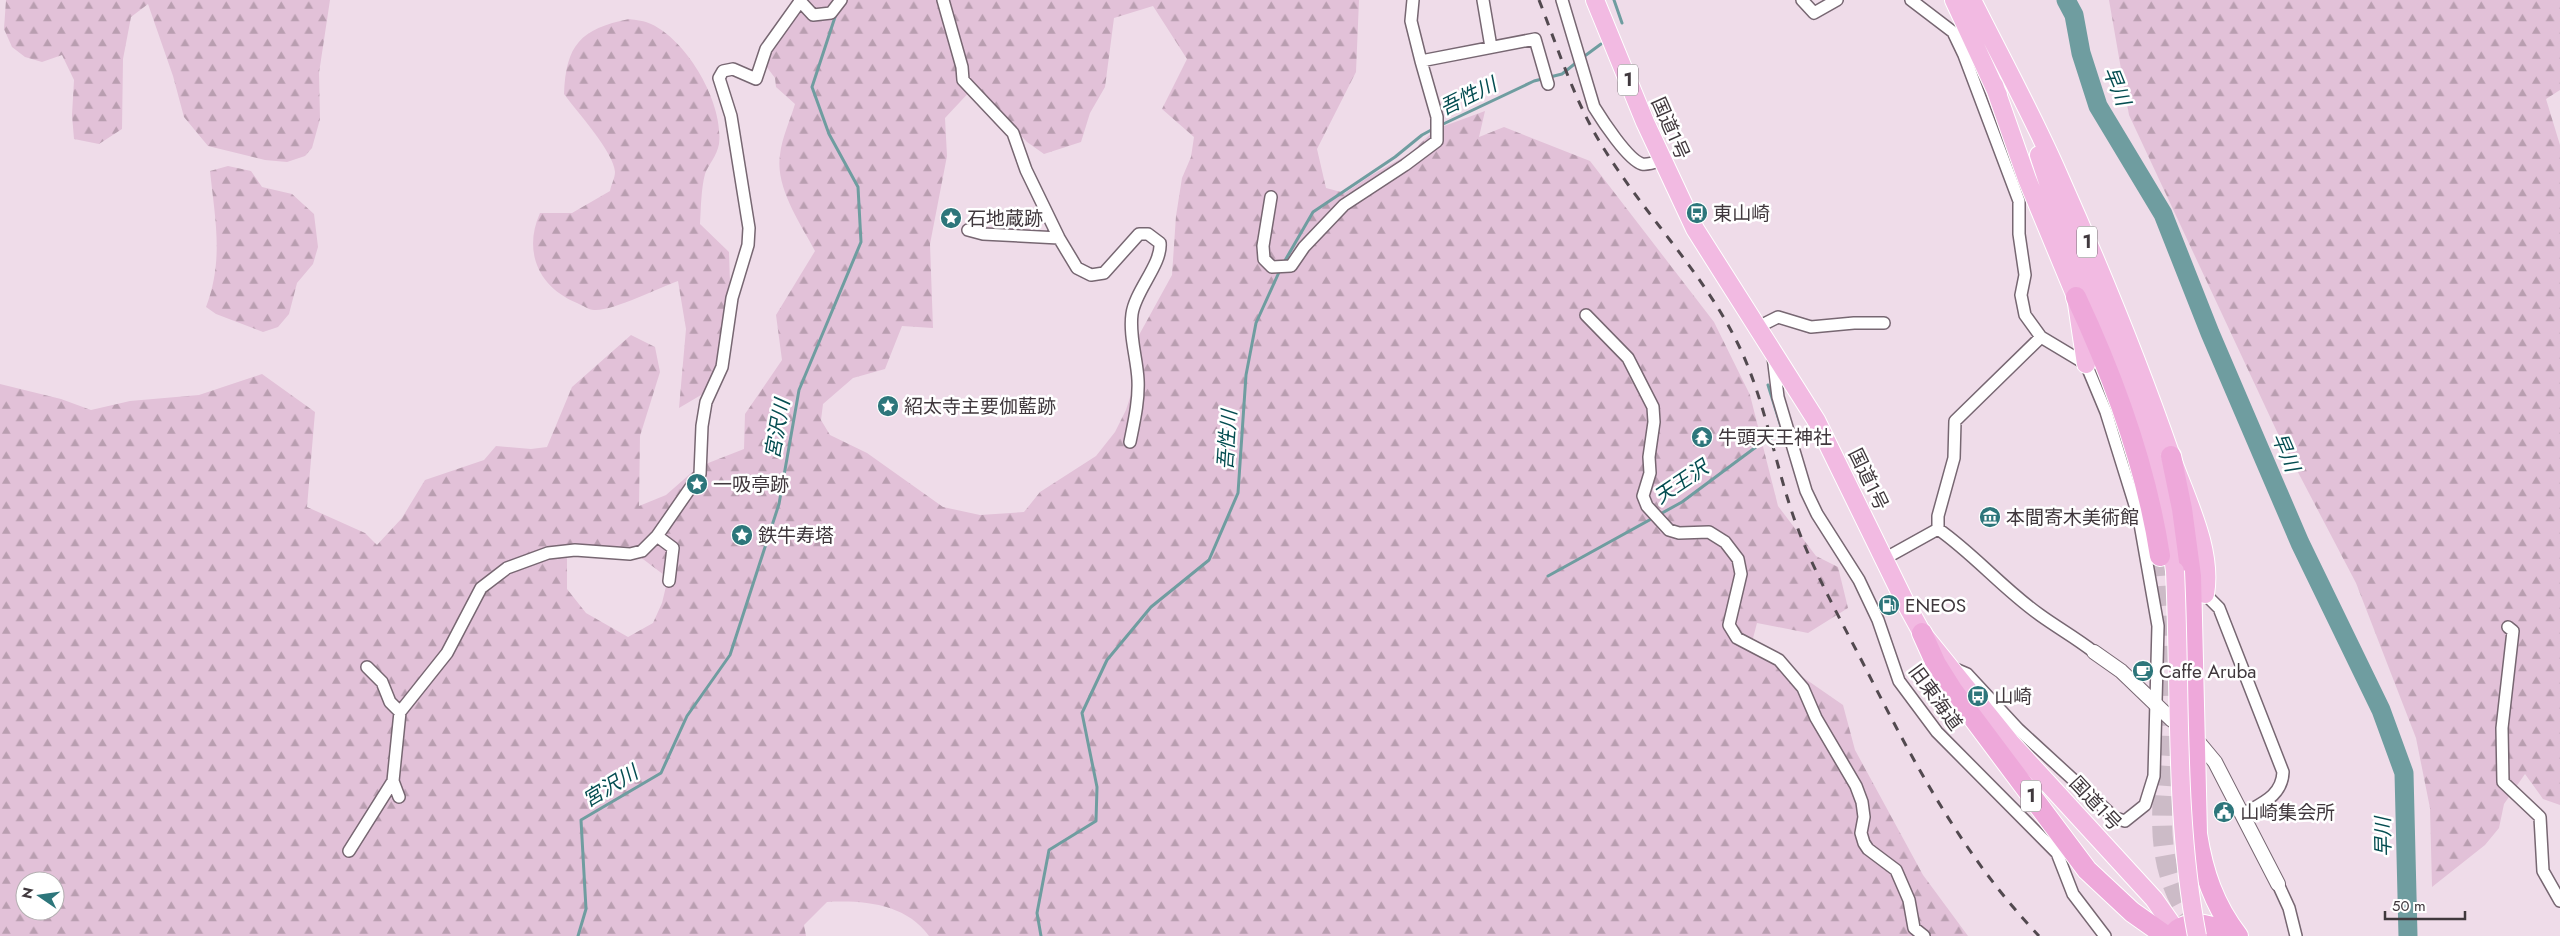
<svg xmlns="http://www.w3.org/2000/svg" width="2560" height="936" font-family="Jost,'Noto Sans JP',sans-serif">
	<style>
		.forest { fill: url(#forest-firs); fill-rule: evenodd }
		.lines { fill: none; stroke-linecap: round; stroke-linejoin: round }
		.stream { stroke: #6f9da0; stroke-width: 3 }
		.river { stroke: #6f9da0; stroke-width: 19 }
		.motorway-tunnel { stroke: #ccbbc7; stroke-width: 20; stroke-dasharray: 20 10; stroke-linecap: butt }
		.minor-casing { stroke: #776772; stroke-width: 14 }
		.tertiary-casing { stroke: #776772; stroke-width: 16 }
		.trunk-casing { stroke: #fff; stroke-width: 20 }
		.motorway-casing { stroke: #fff; stroke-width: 22 }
		.minor { stroke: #fff; stroke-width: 11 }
		.tertiary { stroke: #fff; stroke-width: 14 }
		.trunk { stroke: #f2bae2; stroke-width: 18 }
		.motorway { stroke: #eea8da; stroke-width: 20 }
		.rail { stroke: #52494f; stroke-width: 3; stroke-dasharray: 9 9; stroke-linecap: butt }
		.trunk-bridge-casing { stroke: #fff; stroke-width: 20; stroke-linecap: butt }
		.trunk-bridge { stroke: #f2bae2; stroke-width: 18 }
		.labels { text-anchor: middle; stroke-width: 5; stroke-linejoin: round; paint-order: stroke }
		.shield { fill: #fff; stroke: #797477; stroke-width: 1 }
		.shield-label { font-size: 18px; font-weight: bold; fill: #40383d }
		.street-label { font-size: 19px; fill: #40383d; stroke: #fff }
		.poi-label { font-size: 19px; fill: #40383d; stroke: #fff; text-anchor: start }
		.water-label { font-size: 20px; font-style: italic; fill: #044d51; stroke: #fff }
	</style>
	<defs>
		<pattern id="forest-firs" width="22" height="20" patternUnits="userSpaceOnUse" patternTransform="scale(1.25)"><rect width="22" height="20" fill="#e2c1d8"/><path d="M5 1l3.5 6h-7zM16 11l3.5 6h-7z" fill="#b99eb0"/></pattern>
	</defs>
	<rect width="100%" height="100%" fill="#efdce9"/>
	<path class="forest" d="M 6,0 L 330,0 L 319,73 L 320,119 L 312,148 L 305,156 L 287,162 L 265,160 L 208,146 L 184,117 L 173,76 L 148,4 L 131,17 L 123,59 L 122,129 L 99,144 L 74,139 L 72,115 L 74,80 L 62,55 L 42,62 L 25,57 L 12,47 L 4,29 Z
		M 807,0 L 1359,0 L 1356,72 L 1317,149 L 1326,188 L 1345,193 L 1370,176 L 1409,154 L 1436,129 L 1485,111 L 1479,137 L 1504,127 L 1590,161 L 1714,322 L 1750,395 L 1778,506 L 1816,556 L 1838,567 L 1848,608 L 1808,633 L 1757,623 L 1752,642 L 1843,705 L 1855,750 L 1923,875 L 1968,936 L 929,936 C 906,904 864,900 827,902 L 804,925 L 806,936 L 0,936 L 0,384 L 61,399 L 91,410 L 130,401 L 199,395 L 262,374 L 315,412 L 307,507 L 365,533 L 377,545 L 402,518 L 425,480 L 484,460 L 496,446 L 531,449 L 547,447 L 572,387 L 631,335 L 655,347 L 660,372 L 640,436 L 639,506 L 666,495 L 698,467 L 744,449 L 745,414 L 782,360 L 776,315 L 815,251 C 801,224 775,188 780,155 C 782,137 790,121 795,104 L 776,87 L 775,78 L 766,66 L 775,44 ZM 1153,6 L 1187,59 L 1162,109 L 1194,137 L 1191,157 L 1182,178 L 1176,216 L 1172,275 L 1139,335 L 1135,382 L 1126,410 L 1115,432 L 1096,456 L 1040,492 L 1024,512 L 980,515 L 943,507 L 867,453 L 830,435 L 821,420 L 823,404 L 853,378 L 885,369 L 902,326 L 933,328 L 930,244 L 947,156 L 945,118 L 974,87 L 1027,142 L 1044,154 L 1081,142 L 1090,113 L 1105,87 L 1114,18 ZM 631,550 L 668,578 L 662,603 L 653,623 L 628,637 L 586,613 L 567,589 L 567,552 ZM 25,881 L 55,881 L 55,911 L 25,911 Z
		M 2109,0 L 2560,0 L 2560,90 L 2546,99 L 2560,145 L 2560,805 L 2543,799 L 2525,774 L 2504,804 L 2499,828 L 2485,845 L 2432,887 L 2430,808 L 2416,738 L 2356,583 L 2279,436 L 2129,115 Z
		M 629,19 C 636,20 645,21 651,24 C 688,41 724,104 719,144 C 717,156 708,165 705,174 C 701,189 701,208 700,224 L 729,252 L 731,316 L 718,385 L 679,408 L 686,329 L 678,281 C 661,287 610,312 594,310 C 589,310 582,305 577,303 C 538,287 523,251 540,213 L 572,213 L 610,191 C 611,185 615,178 615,172 C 614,152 577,112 564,94 C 566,45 580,29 629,19 Z
		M 228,166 L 251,171 L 262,187 L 292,194 L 314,214 L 318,247 L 313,264 L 297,283 L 289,314 L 278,327 L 263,332 L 216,314 L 206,307 C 224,260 215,219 210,171 Z"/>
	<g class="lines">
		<path class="stream" d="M 1614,0 L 1622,23
			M 1582,58 L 1601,44
			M 1439,126 L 1534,81 L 1562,74 L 1577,62
			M 1283,264 L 1313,212 L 1395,157 L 1422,135 L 1433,129
			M 1548,576 L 1682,502 L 1760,444 L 1783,433 L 1768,385
			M 578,936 L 586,909 L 581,820 L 661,773 L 687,716 L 730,655 L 779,504 L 799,390 L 861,242 L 858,187 L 829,134 L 812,87 L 836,14
			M 1041,936 L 1037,913 L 1049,850 L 1096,821 L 1097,787 L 1082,713 L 1107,660 L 1151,607 L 1209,560 L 1238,493 L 1246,375 L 1256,323 L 1280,270"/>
		<path class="river" d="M 2066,0 L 2074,15 L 2081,53 L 2098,106 L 2163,214 L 2210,333 L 2300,543 L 2381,710 L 2404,773 L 2408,936"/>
		<path class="motorway-tunnel" d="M 2160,556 C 2165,613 2168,670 2167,727 C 2166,791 2149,850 2185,910 C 2191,919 2200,927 2207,936"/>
		<g class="minor-casing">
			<path id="minor" d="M 943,0 L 962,67 L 963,80 L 1013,133 L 1026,170 L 1059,238 L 1077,268 L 1091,275 L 1104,273 L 1139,234 L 1148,234 L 1160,243 C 1162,264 1135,291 1132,314 C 1129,336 1137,358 1138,380 C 1139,401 1134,422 1130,442
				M 1413,0 L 1411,21 L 1421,61
				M 1483,0 L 1491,47
				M 1562,0 L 1594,107 C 1602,120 1628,160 1642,164 C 1649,165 1656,162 1662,160
				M 1802,0 L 1814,13 L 1837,0
				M 1911,0 L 1953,32 L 1964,55 L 2019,201 L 2019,234 L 2025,275 L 2021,295 L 2025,315 L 2041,337 L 2086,364 L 2106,412 L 2139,518 L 2158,626 L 2154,776 L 2145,805 L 2125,821 L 2115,818 L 2018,729 L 1967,674 L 1953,668
				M 800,1 L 813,15 L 831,13 L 841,0
				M 1271,197 L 1263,246 L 1264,259 L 1272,267 L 1291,266 L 1304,247 L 1344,205 L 1405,165 L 1437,141 L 1437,117 L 1421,61 L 1535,39 L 1548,84
				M 968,230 L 983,234 L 1059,238
				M 1586,315 L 1628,358 L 1653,407 L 1654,422 L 1649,457 L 1650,473 L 1643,496 L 1647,506 L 1669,530 L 1679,533 L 1709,532 L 1725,542 L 1738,559 L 1741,574 L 1729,625 L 1737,638 L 1779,660 L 1803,688 L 1816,718 L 1856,786 L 1862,802 L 1864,817 L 1861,833 L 1864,843 L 1868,849 L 1896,870 L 1909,900 L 1914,928 L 1924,936
				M 1758,327 L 1778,317 L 1811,327 L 1854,323 L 1884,323
				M 1773,356 L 1778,397 L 1806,491 L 1817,514 L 1859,580 L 1878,620 L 1899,681 L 1937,732 L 2057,853 L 2073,894 L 2105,936
				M 1938,529 C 1974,554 2003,589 2040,615 C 2058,628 2076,638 2094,652
				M 657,536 L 673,548 L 669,581
				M 1884,559 L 1938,529 L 1938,516 L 1954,458 L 1955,421 L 2041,337
				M 2199,592 L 2205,594 L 2219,608 L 2283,772 C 2282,796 2262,803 2243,814
				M 2508,627 L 2513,631 L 2502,728 L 2503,782 L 2540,817 L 2543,871 L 2560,901
				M 367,667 L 382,682 L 390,702 L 400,712
				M 393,781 L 399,797
				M 349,851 L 393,781 L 400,712 L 447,653 L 481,588 L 507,568 L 548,553 L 575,550 L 630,554 L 642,551 L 657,536 L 700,474 L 702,426 L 706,402 L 722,367 L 732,298 L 748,245 L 749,228 L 731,116 L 719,78 L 723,71 L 733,69 L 756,79 L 766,49 L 801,0
				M 2278,884 L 2289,908 L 2296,936"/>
		</g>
		<g class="tertiary-casing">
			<path id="tertiary" d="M 2094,652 L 2121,671 L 2172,720
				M 2200,744 L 2215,762 L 2278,884"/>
		</g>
		<g class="trunk-casing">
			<path id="trunk" d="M 1595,0 L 1645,122 L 1695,229 L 1816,420 L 1905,602 L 1922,633 L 2010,742 L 2154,899 L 2180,936
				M 1954,0 L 1998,95
				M 1972,0 C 2001,58 2033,116 2059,176 C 2100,268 2138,361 2171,456 C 2185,497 2213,549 2205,594
				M 1994,85 L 2027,179 L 2076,297 L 2086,364
				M 2039,155 L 2056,207 L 2144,425 L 2168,519 L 2175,571"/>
		</g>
		<g class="motorway-casing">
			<path id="motorway" d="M 2076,297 C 2115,380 2146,465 2160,556
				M 2171,456 L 2182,509 L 2191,576 L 2197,834 C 2203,872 2214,905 2238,936
				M 1922,633 L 1936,664 L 1953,691 L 2087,870 L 2132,912 L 2166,936
				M 2177,930 C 2193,919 2214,925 2228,936"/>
		</g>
		<use href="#minor" class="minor"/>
		<use href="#tertiary" class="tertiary"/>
		<use href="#trunk" class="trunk"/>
		<use href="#motorway" class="motorway"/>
		<path class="rail" d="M 1539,0 C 1559,51 1576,106 1606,152 C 1647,217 1703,273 1737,342 C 1765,398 1774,462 1795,521 C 1814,573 1842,622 1867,671 C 1916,767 1964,857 2039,936"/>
		<g class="trunk-bridge-casing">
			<path id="trunk-bridge" d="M 2175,571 C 2181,693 2174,815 2197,936"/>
		</g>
		<use href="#trunk-bridge" class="trunk-bridge"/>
	</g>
	<defs>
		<g id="bus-disc" transform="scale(1.125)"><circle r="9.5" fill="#2d767b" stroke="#fff"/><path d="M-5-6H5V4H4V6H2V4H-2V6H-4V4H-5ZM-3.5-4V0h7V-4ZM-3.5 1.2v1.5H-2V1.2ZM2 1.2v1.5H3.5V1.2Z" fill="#fff"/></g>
		<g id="sight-disc" transform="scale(1.125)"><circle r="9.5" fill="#2d767b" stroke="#fff"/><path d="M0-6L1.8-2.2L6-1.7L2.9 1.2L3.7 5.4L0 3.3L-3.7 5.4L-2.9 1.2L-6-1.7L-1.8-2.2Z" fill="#fff"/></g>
		<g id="temple-disc" transform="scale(1.125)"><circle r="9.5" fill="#2d767b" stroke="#fff"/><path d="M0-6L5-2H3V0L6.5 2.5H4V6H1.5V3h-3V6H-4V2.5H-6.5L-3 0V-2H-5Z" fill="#fff"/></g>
		<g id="museum-disc" transform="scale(1.125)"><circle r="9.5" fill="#2d767b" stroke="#fff"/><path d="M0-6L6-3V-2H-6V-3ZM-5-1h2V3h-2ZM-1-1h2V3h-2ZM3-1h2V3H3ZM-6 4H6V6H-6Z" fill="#fff"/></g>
		<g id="fuel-disc" transform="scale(1.125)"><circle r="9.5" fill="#2d767b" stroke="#fff"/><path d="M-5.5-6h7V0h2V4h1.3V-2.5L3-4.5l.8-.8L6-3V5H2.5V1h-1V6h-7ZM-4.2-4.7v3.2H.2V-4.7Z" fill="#fff"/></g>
		<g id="cafe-disc" transform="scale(1.125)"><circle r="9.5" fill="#2d767b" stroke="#fff"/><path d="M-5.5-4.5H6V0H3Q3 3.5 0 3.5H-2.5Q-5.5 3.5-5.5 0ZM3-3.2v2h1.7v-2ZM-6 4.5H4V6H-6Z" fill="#fff"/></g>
		<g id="civic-disc" transform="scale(1.125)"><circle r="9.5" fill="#2d767b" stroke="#fff"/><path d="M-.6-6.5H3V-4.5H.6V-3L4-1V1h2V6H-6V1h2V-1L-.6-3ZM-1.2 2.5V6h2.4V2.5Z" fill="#fff"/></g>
	</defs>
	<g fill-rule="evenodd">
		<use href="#bus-disc" x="1697" y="213"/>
		<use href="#sight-disc" x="951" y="218"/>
		<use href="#sight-disc" x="888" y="406"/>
		<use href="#temple-disc" x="1702" y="437"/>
		<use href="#sight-disc" x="697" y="484"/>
		<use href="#museum-disc" x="1990" y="517"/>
		<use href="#sight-disc" x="742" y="535"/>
		<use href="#fuel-disc" x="1889" y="605"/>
		<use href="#cafe-disc" x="2143" y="671"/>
		<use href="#bus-disc" x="1978" y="696"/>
		<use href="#civic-disc" x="2224" y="812"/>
	</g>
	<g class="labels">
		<g class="shield">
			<rect x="1618" y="64.5" width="20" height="31" rx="4"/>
			<rect x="2077" y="226.5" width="20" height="31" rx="4"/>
			<rect x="2021" y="780.5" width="20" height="31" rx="4"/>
		</g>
		<g class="shield-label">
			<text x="1628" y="86">1</text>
			<text x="2087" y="248">1</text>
			<text x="2031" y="802">1</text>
		</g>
		<g class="street-label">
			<text transform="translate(1671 128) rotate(66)" y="7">国道1号</text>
			<text transform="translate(1869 479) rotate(64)" y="7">国道1号</text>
			<text transform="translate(1936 697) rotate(54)" y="7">旧東海道</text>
			<text transform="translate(2096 803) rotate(47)" y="7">国道1号</text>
		</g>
		<g class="poi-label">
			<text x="1713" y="220">東山崎</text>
			<text x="967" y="225">石地蔵跡</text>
			<text x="904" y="413">紹太寺主要伽藍跡</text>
			<text x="1718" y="444">牛頭天王神社</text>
			<text x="713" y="491">一吸亭跡</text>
			<text x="2006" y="524">本間寄木美術館</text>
			<text x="758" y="542">鉄牛寿塔</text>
			<text x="1905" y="612">ENEOS</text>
			<text x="2159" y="678">Caffe Aruba</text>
			<text x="1994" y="703">山崎</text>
			<text x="2240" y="819">山崎集会所</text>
		</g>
		<g class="water-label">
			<text transform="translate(2117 86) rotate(68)" y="7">早川</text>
			<text transform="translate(1468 96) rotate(-26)" y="7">吾性川</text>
			<text transform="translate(777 429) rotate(-80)" y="7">宮沢川</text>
			<text transform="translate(1227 440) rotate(-86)" y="7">吾性川</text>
			<text transform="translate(2286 452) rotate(67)" y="7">早川</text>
			<text transform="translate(1681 482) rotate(-34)" y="7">天王沢</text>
			<text transform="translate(610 786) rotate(-31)" y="7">宮沢川</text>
			<text transform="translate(2383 837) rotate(-91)" y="7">早川</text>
		</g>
	</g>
	<g transform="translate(40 896) rotate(283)"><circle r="24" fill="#ffffff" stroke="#b3afb1"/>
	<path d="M0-4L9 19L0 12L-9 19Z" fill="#2d767b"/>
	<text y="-8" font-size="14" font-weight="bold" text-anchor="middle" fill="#40383d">N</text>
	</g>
	<path d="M2385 911v8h80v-8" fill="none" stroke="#40383d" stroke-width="2.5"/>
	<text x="2392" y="911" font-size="15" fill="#40383d" stroke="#ffffff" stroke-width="4" paint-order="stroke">50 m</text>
</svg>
